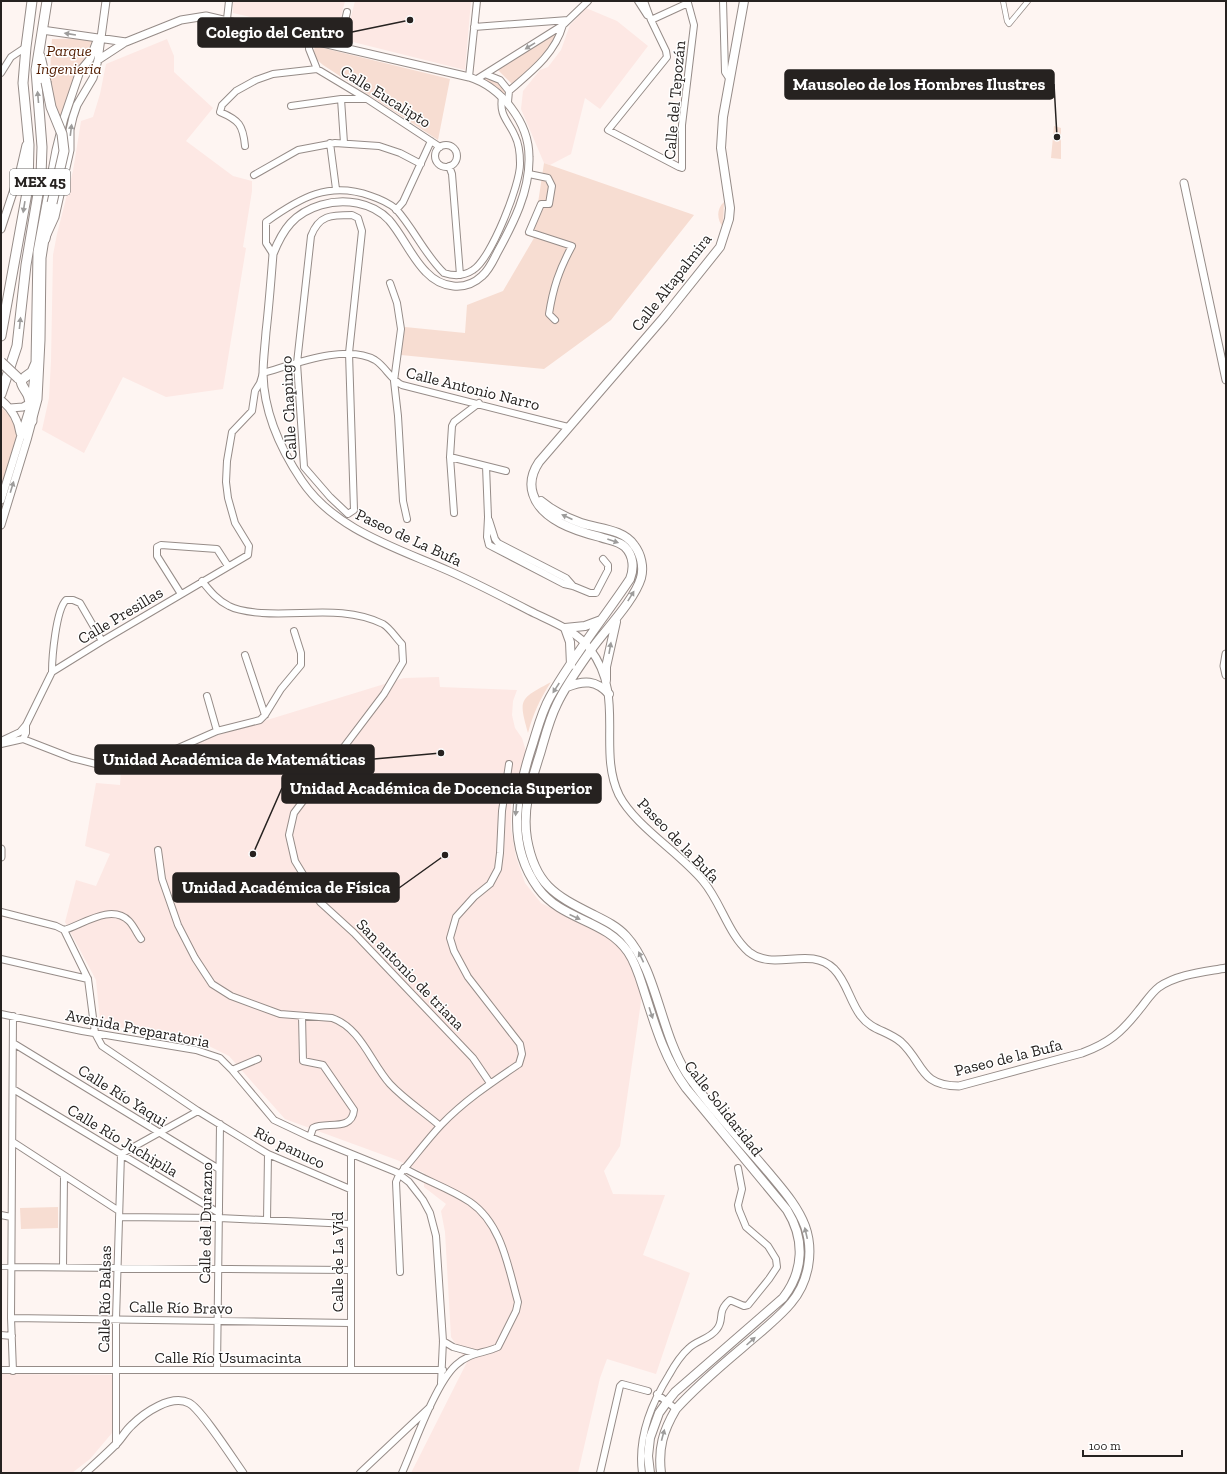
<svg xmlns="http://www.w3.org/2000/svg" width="1227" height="1474" font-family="'Zilla Slab',serif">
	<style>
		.education { fill: #fde8e4 }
		.green { fill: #f7ddd2 }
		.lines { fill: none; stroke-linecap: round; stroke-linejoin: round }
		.pedestrian-casing { stroke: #968c88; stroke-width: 6 }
		.minor-casing { stroke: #968c88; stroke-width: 8 }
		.tertiary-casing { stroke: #968c88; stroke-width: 9 }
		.secondary-casing { stroke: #968c88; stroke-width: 10 }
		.primary-casing { stroke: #968c88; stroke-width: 11 }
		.pedestrian { stroke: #fff; stroke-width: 4.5 }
		.minor { stroke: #fff; stroke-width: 6 }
		.tertiary { stroke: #fff; stroke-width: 7 }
		.secondary { stroke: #fff; stroke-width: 8 }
		.primary { stroke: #fff; stroke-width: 9 }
		.primary-bridge-casing { stroke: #968c88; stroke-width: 11; stroke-linecap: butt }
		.primary-bridge { stroke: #fff; stroke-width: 9 }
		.oneway { fill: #9d9c9b }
		.labels { text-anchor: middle; stroke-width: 3; stroke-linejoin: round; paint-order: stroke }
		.shield { fill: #fff; stroke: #676463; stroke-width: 1 }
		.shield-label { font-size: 15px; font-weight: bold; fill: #262220 }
		.park-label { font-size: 16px; font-style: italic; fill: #531d00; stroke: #fff }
		.street-label { font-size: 16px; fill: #262220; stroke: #fff }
		.leader { fill: none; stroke: #262220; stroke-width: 1.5 }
		.callout-dot { fill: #262220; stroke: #fff; stroke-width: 1.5 }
		.callout { fill: #262220; stroke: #262220; stroke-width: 1.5 }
		.callout-label { font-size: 17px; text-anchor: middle; font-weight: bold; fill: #fff }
	</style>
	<rect width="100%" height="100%" fill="#fef5f2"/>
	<path class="education" d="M 233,1 L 345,1 L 336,37 L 233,13 Z
		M 355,1 L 471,1 L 465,70 L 345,40 Z
		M 586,8 L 617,21 L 648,46 L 600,109 L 585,98 L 571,154 L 550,165 L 544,163 L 521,109 L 523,91 L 540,70 L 548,67 L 561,50 L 570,25 Z
		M 167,39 L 174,56 L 174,72 L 213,108 L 186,141 L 233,176 L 252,181 L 252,191 L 243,247 L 246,248 L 223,389 L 166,397 L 123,377 L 84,453 L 42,430 L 49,398 L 51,361 L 53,255 L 57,234 L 73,171 L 81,121 L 93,117 L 100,94 L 106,64 Z
		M 439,677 L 440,687 L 517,690 L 513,701 L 512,715 L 515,728 L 522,738 L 526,751 L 511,805 L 511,829 L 516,857 L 525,883 L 541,903 L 608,937 L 624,952 L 632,969 L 642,995 L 620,1146 L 604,1171 L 613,1194 L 665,1195 L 643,1255 L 690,1273 L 656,1374 L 607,1359 L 600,1378 L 578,1473 L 411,1473 L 467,1362 L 451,1337 L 445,1232 L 441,1211 L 446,1204 L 424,1187 L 424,1173 L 397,1160 L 285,1119 L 229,1056 L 203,1043 L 108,1025 L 100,1020 L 96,980 L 65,922 L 76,880 L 96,886 L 110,854 L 85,846 L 96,783 L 120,785 L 121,767 L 142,766 L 218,735 L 404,678 Z
		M 1,1374 L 112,1375 L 112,1433 L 90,1459 L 72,1473 L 1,1473 Z"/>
	<path class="green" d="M 555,33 L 557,36 L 539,60 L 512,84 L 498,70 Z
		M 97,38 L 62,126 C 50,99 49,68 52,39 Z
		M 315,46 L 450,79 L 438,140 L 323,65 C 316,59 312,55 315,46 Z
		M 486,78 L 498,83 L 505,92 L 504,96 L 482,80 Z
		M 1054,126 L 1061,128 L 1061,159 L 1051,158 Z
		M 544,163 L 694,215 L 611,320 L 544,369 L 401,355 L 405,327 L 465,333 L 467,305 L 503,291 L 534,238 L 525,235 L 538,203 Z
		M 724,202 L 723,227 C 717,220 716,209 724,202 Z
		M 2,408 C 11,416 16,423 17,436 L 1,488 Z
		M 551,682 C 540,699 533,714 528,733 C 518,698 520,699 551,682 Z
		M 58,1207 L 58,1228 L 21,1229 L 20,1208 Z"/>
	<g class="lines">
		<g class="pedestrian-casing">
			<path id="pedestrian" d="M 1003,1 L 1007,21 L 1009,24 L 1028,1
				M 1,1267 L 12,1267"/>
		</g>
		<g class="minor-casing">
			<path id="minor" d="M 638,1 L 647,15
				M 644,1 L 651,20 L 666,51 L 667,57 L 608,130 L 679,167 L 682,168 L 682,125 L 694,25 L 688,3 L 651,20
				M 723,1 L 725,72 L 729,78
				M 227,19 L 229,1
				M 474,27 L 568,20
				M 309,39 L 309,49 L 317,69
				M 339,46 L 347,12
				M 1,73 L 11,57 L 26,47
				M 485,74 L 500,80 L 509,91
				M 469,77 L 477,1
				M 477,79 L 563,25 L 588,1
				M 341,99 L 344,143
				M 508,102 L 509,91 C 531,72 555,54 563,25
				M 291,106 L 341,99 L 366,99
				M 330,143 L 336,189
				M435 156a11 11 0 1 1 22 0a11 11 0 1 1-22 0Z
				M 245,146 C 243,125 239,120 220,112 L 222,105 L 236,91 L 256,80 L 273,74 L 317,69 L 367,99 L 440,147
				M 449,166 L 452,174 L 460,275
				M 529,174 L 548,178 L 552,186 L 549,204 L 541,204 L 529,232 L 572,246 C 559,270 553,288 549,314 L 555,320
				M 254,175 L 298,150 L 335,143 L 379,146 L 400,153 L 421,164
				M 396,210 L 403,202 L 431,141
				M 352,215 L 358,218 L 362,231 L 349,353 L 354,510 L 348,514 L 330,497 L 304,467 L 297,363 L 311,236 C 319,215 331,215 352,215 Z
				M 273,254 L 266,243 L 266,222 C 301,197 329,181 371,196 C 380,199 389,203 396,209 C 414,229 425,255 444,273 C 453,276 464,276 473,270 C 491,259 521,183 520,163 C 520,154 519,144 515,136 C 508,120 499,116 502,97
				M 390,283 L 397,303 L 401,329 L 394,381 L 398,416 L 403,501 L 407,519
				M 450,457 L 506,471
				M 486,466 L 488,517 L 487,537 L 489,545 L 564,584 L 573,586 L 590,593 L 596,593 L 608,570 L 608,565 L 603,559
				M 454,513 L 450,457 L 452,426 L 454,422 L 479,403
				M 489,520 L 495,539 L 498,543 L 566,578 L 573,586
				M 202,581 C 210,591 217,600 229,606 C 238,611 251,612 262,613 C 302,616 344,605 383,624 C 390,628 396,638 402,644 L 403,662 L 384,694 L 294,813 L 289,835 L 295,861 L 320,902 L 354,933 L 473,1058 L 490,1083
				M 181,594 L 157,556 L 157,547 L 161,545 L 217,549 L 228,566
				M 245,655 L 265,715
				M 52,672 C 52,657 56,610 66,600 L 73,600 L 80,603 L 102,641
				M 207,696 L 217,731
				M 23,739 L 72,758 L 96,764 L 142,764 L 217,731 L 260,720 L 265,715 L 281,689 L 301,665 L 301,653 L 294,631
				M 1,741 L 20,732 L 26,725 L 52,672 L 102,641 L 248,555 L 249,546 L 235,523 L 228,498 L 226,482 L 227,461 L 232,432 L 252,411 L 255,391 L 260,383 L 263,373 C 292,365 346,343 375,360 C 386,367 390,379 402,385 L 568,427
				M 1,744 L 23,739 L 26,733 L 26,725
				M 158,850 L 162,879 L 178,925 L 195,958 L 212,984 L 231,996 L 280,1014 L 332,1018 C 361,1028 371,1063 390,1084 C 405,1100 424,1112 440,1126
				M 1,912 L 56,926 L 64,930
				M 64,930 L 88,979 L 95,1033 L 102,1046 L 198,1111 L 268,1154 L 350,1189
				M 64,930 C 82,925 111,903 129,921 C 134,926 137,934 141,939
				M 1,959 L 88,979
				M 1,1014 L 82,1031 L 196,1050 L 220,1058 L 232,1070 L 274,1120 L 310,1137 L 396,1172 L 409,1182 L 423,1200 L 430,1213 L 436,1236 L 443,1341 L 441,1383
				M 302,1016 L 303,1061 L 323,1065 L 354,1110 C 352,1132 326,1121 313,1128 L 310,1137
				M 13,1043 L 219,1169
				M 232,1070 L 258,1059
				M 13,1089 L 219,1213
				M 13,1142 L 119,1211
				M 351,1154 L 351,1370
				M 1,1215 L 11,1217
				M 119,1217 L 219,1218 L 350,1224
				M 267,1220 L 268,1154
				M 12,1267 L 350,1270
				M 63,1267 L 64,1176
				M 400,1272 L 396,1182 L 399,1175 C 413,1159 426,1141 441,1125 C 464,1101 491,1083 519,1064 L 522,1054 L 520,1044 L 468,977 L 454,951 L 450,938 L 456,917 L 474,897 L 490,884 L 498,869 L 500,853 L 502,811 L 509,764
				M 11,1318 L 350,1323
				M 1,1335 L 12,1336
				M 443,1341 L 453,1347 L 475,1353
				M 1,1370 L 443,1370
				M 217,1370 L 220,1124
				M 13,1371 L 11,1318 L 13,1016
				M 657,1394 L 676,1409
				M 116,1445 L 116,1319 L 121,1154 L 198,1111
				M 360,1473 L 430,1407
				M 402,1473 C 414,1446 435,1384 456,1365 C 470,1352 483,1354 498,1347 L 516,1311 L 518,1302 C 508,1267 502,1224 470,1202 C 449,1188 426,1181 404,1168
				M 600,1473 L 620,1386 L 622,1384 L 648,1391
				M 642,1473 C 637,1437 651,1404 669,1375 C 674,1366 681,1355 689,1348 C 697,1340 710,1339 717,1329 C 725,1319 716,1312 730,1300 L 744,1306 L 748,1305 L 769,1279 L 777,1267 L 776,1259 L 768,1246 L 746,1227 L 739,1210 L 738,1205 L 742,1189 L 738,1168"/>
		</g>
		<g class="tertiary-casing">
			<path id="tertiary" d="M 42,30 L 126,42 L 181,20 L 206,16 L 469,77 C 501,87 529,122 529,157 C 530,191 513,224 497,253 C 493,261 489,270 482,276 C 465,292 441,288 426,272 C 411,257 403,236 389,220 C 372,202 344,198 321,205 C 294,213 283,229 273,254 C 271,280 269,306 266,332 C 265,346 263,361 263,374 C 264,412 281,450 302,481 C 335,530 397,548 449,571 C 476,583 503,597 530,611 C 550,621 576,630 590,649 C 626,696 597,749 619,795 C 635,826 680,853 703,881 C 721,902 728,934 749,952 C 774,972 810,945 834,969 C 847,982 850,1002 861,1016 C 871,1030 888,1031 901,1042 C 924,1063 919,1086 959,1086 L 1082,1053 C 1109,1043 1121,1033 1139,1010 C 1145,1003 1151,993 1159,987 C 1178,974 1204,972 1226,968
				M 98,60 L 124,43
				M 1184,183 L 1226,380
				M 1,229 L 20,171 L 26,145
				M 1,400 C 12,409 18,419 20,433
				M 10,408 L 23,407 L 32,402
				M 1,500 L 31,403 L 35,365 L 37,252 L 56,150 L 64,118 L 80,71 L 90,59 L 96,43
				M 1,525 L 27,440 L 38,399 L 41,340 L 42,258 L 45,239 L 55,217 L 70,150 L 70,130 L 73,117 L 77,105 L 93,78 L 98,60 L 106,1
				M 1226,654 L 1224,666 L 1226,675
				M 1,849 L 1,857
				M 85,1473 C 95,1464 105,1455 114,1446 C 121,1440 125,1431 132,1425 C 144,1413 171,1394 189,1403 C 201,1409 233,1459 243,1473"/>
		</g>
		<g class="secondary-casing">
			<path id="secondary" d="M 541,501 C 553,511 567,518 581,523 C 599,529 623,529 634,545 C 641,554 644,567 641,578 C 634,601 605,630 591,650 C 579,667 566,685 557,704 C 549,720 545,737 540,754 C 531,782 522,809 527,839 C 535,884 554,895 592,914 C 604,920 617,926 626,936 C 657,970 660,1032 687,1074 C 710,1108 742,1141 769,1173 C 782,1189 797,1205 805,1226 C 814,1251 809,1282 791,1303 C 783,1313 772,1322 762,1331 C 733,1356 701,1381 676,1409 C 663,1431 658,1448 661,1473
				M 571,665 L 570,642 L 565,628 L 585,626 L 601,620
				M 606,680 L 606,667 L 616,622
				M 567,687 C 584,680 596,680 609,694
				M 650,1473 L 648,1456 L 650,1438 L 659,1413 L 667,1402 L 675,1392 L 783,1298 C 804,1271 805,1239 787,1210 L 686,1088 C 666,1061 656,1029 646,997 C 641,982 637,965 628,952 C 605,919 562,921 538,888 C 505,843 517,791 533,743 C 538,727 542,711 550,697 C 573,656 604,618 630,579 C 634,569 634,556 625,547 C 619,541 608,540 600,537 C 576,531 541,520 533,494 C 529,482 533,471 539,462 L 664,317 L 720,247 L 729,219 L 730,208 L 721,148 L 723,117 L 744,1"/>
		</g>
		<g class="primary-casing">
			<path id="primary" d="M 40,56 L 46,82
				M 45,239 L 52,203
				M 1,336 L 28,187 L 29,145 L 23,83 L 26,47 L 32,1
				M 18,378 L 21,380 C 21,386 25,389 28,395 C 31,403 31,412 32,421
				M 21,380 L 32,372 L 35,365
				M 1,394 L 17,346 L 26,265 L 41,176 L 42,147 L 36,70 L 47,1"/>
		</g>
		<use href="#pedestrian" class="pedestrian"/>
		<use href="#minor" class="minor"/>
		<use href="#tertiary" class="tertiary"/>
		<use href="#secondary" class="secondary"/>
		<use href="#primary" class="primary"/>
		<g class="primary-bridge-casing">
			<path id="primary-bridge" d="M 46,82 L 51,107 L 62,134 L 64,151 L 52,203
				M 1,362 L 18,378"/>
		</g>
		<use href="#primary-bridge" class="primary-bridge"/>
	</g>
	<defs><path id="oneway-solid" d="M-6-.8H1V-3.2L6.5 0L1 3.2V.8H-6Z"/></defs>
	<g class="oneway">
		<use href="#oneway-solid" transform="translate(70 34) rotate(-171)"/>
		<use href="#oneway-solid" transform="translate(530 46) rotate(148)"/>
		<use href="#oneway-solid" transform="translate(38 97) rotate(-95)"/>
		<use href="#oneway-solid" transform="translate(71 130) rotate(-83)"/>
		<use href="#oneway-solid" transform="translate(24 207) rotate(99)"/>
		<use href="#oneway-solid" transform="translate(20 323) rotate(-84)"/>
		<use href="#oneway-solid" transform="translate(12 487) rotate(-73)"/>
		<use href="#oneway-solid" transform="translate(567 517) rotate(-156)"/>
		<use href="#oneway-solid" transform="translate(613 541) rotate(19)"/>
		<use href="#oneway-solid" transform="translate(631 596) rotate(-58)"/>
		<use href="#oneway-solid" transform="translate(610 648) rotate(-80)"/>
		<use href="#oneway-solid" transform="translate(556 688) rotate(123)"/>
		<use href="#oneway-solid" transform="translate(516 810) rotate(95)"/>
		<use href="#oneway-solid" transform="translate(575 917) rotate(24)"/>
		<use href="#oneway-solid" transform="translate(641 957) rotate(-115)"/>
		<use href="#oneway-solid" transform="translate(651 1013) rotate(72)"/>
		<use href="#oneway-solid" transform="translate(806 1233) rotate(-103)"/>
		<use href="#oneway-solid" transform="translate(751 1341) rotate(-42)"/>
		<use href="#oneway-solid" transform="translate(663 1435) rotate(-75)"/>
	</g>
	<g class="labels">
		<rect class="shield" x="10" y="169" width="60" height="26" rx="3"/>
		<g class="shield-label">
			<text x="40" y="187">MEX 45</text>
		</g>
		<g class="park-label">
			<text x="69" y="56">Parque<tspan x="69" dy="18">Ingenieria</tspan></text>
		</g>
		<g class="street-label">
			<text transform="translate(386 96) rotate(32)" y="6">Calle Eucalipto</text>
			<text transform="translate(674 100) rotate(-85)" y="6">Calle del Tepozán</text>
			<text transform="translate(671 282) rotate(-52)" y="6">Calle Altapalmira</text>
			<text transform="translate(473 388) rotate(14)" y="6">Calle Antonio Narro</text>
			<text transform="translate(288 408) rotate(-93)" y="6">Calle Chapingo</text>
			<text transform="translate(409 537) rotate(25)" y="6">Paseo de La Bufa</text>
			<text transform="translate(120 615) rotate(-31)" y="6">Calle Presillas</text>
			<text transform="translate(679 840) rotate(46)" y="6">Paseo de la Bufa</text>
			<text transform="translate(411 974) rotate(46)" y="6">San antonio de triana</text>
			<text transform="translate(138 1028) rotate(11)" y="6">Avenida Preparatoria</text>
			<text transform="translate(1008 1057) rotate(-14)" y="6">Paseo de la Bufa</text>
			<text transform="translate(123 1095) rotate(32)" y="6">Calle Río Yaqui</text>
			<text transform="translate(724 1108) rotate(52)" y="6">Calle Solidaridad</text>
			<text transform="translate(123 1140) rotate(31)" y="6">Calle Río Juchipila</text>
			<text transform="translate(290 1147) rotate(26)" y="6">Rio panuco</text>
			<text transform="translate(205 1223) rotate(-89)" y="6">Calle del Durazno</text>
			<text transform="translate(337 1262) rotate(-90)" y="6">Calle de La Vid</text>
			<text transform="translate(104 1299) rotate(-89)" y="6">Calle Río Balsas</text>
			<text transform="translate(181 1307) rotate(1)" y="6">Calle Río Bravo</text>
			<text x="228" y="1363">Calle Río Usumacinta</text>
		</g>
	</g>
	<path class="leader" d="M410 20L352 32M1057 137L1054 84M441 753L374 759M253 854L282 788M445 855L399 888"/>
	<g class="callout-dot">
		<circle cx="410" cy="20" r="4"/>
		<circle cx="1057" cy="137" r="4"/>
		<circle cx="441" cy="753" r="4"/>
		<circle cx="253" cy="854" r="4"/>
		<circle cx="445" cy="855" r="4"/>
	</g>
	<g class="callout">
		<rect x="198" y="18" width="154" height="29" rx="4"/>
		<rect x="785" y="70" width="269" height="29" rx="4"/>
		<rect x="95" y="745" width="279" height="29" rx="4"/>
		<rect x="282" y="774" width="319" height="29" rx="4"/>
		<rect x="173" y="873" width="226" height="29" rx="4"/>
	</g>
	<g class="callout-label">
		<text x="275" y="38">Colegio del Centro</text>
		<text x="919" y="90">Mausoleo de los Hombres Ilustres</text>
		<text x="234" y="765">Unidad Académica de Matemáticas</text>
		<text x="441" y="794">Unidad Académica de Docencia Superior</text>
		<text x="286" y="893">Unidad Académica de Física</text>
	</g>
	<rect width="1227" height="1474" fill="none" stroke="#262220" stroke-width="4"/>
	<path d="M1083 1450v6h99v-6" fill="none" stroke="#262220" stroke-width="2"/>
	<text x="1089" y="1450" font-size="12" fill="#262220" stroke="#ffffff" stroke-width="3" paint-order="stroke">100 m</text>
</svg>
